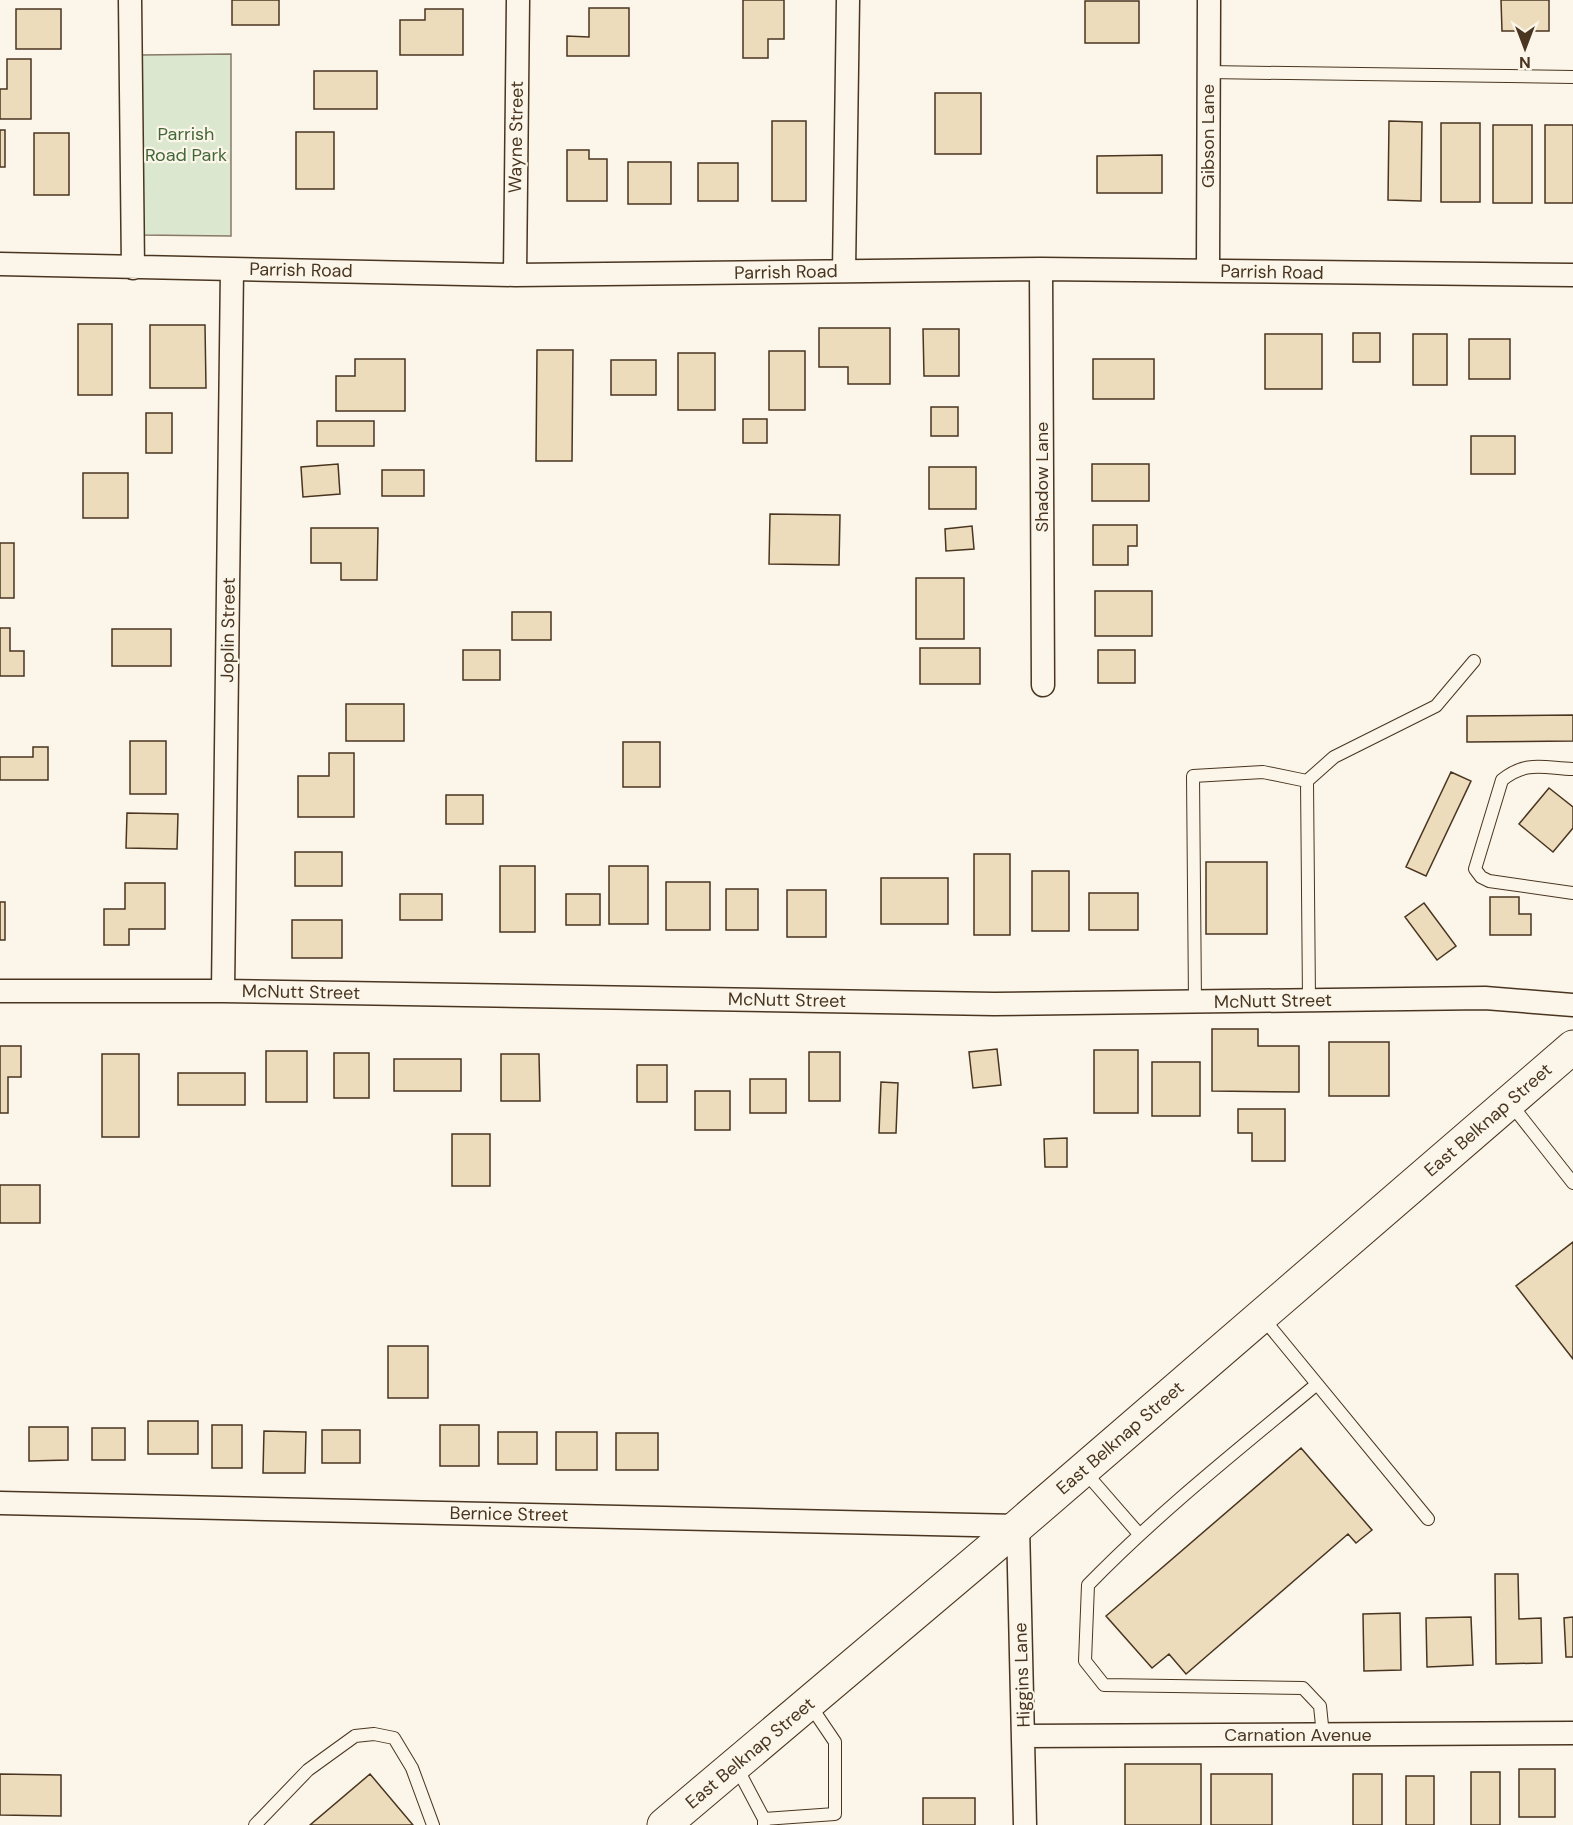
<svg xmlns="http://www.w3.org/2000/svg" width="1573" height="1825" font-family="'DM Sans',sans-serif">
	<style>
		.green { fill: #dce7d0; stroke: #887966; stroke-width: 1.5 }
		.building { fill: #ecdcbc; stroke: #4a3520; stroke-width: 1.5 }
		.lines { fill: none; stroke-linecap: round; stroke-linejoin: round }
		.lane-casing { stroke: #4a3520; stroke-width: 14 }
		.street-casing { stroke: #4a3520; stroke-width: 25 }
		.primary-casing { stroke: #4a3520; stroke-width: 35 }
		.lane { stroke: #fbf6e9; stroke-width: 12 }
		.street { stroke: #fbf6e9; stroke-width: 22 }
		.primary { stroke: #fbf6e9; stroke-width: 33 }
		.labels { text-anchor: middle; stroke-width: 4.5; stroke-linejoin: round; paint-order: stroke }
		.park-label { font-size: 18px; fill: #436837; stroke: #fbf6e9 }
		.street-label { font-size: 18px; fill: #4a3520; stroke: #fbf6e9 }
	</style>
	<rect width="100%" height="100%" fill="#fbf6e9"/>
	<path class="green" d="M 231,54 L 231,236 L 141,235 L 141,55 Z"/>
	<path class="building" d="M 232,0 L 279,0 L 279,25 L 232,25 Z
		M 743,0 L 784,0 L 784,39 L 768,39 L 768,58 L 743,58 Z
		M 1501,0 L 1549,0 L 1549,31 L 1502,31 Z
		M 1085,1 L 1139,1 L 1139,43 L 1085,43 Z
		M 589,8 L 629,8 L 629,56 L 567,56 L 567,36 L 589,37 Z
		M 16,9 L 61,9 L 61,49 L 16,49 Z
		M 425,9 L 463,9 L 463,55 L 400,55 L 400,20 L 425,20 Z
		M 7,59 L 31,59 L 31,119 L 0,119 L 0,89 L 7,89 Z
		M 314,71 L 377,71 L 377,109 L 314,109 Z
		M 935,93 L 981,93 L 981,154 L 935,154 Z
		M 772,121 L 806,121 L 806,201 L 772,201 Z
		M 1389,121 L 1422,122 L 1421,201 L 1388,200 Z
		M 1441,123 L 1480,123 L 1480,202 L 1441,202 Z
		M 1493,125 L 1532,125 L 1532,203 L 1493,203 Z
		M 1545,125 L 1573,125 L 1573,203 L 1545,203 Z
		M 0,130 L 5,130 L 5,167 L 0,167 Z
		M 296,132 L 334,132 L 334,189 L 296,189 Z
		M 34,133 L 69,133 L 69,195 L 34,195 Z
		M 567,150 L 589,150 L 589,159 L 607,159 L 607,201 L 567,201 Z
		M 1162,155 L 1162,193 L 1097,193 L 1097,156 Z
		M 628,162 L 671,162 L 671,204 L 628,204 Z
		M 698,163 L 738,163 L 738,201 L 698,201 Z
		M 78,324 L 112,324 L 112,395 L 78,395 Z
		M 150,325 L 205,325 L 206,388 L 150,388 Z
		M 819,328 L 890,328 L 890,384 L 848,384 L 848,367 L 819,367 Z
		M 923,329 L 959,329 L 959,376 L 924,376 Z
		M 1353,333 L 1380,333 L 1380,362 L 1353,362 Z
		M 1265,334 L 1322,334 L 1322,389 L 1265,389 Z
		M 1413,334 L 1447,334 L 1447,385 L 1413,385 Z
		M 1469,339 L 1510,339 L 1510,379 L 1469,379 Z
		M 537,350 L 573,350 L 572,461 L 536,461 Z
		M 769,351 L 805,351 L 805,410 L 769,410 Z
		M 678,353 L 715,353 L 715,410 L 678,410 Z
		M 355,359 L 405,359 L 405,411 L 336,411 L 336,376 L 355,376 Z
		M 1093,359 L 1154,359 L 1154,399 L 1093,399 Z
		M 611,360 L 656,360 L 656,395 L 611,395 Z
		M 931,407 L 958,407 L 958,436 L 931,436 Z
		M 146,413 L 172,413 L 172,453 L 146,453 Z
		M 743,419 L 767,419 L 767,443 L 743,443 Z
		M 317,421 L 374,421 L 374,446 L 317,446 Z
		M 1471,436 L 1515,436 L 1515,474 L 1471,474 Z
		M 338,464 L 340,494 L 303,497 L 301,467 Z
		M 1092,464 L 1149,464 L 1149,501 L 1092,501 Z
		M 929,467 L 976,467 L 976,509 L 929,509 Z
		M 382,470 L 424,470 L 424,496 L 382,496 Z
		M 83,473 L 128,473 L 128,518 L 83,518 Z
		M 770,514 L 840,515 L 839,565 L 769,564 Z
		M 1093,525 L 1137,525 L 1137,546 L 1128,546 L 1128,565 L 1093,565 Z
		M 972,526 L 974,549 L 946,551 L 945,529 Z
		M 311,528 L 378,528 L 377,580 L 341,580 L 341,563 L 311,563 Z
		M 0,543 L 14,543 L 14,598 L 0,598 Z
		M 916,578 L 964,578 L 964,639 L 916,639 Z
		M 1095,591 L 1152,591 L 1152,636 L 1095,636 Z
		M 512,612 L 551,612 L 551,640 L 512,640 Z
		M 0,628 L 10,628 L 10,651 L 24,651 L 24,676 L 0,676 Z
		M 112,629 L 171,629 L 171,666 L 112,666 Z
		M 920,648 L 980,648 L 980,684 L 920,684 Z
		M 463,650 L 500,650 L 500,680 L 463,680 Z
		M 1098,650 L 1135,650 L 1135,683 L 1098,683 Z
		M 346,704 L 404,704 L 404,741 L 346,741 Z
		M 1573,715 L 1573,741 L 1467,742 L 1467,716 Z
		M 130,741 L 166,741 L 166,794 L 130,794 Z
		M 623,742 L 660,742 L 660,787 L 623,787 Z
		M 33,747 L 48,747 L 48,780 L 0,780 L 0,757 L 33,757 Z
		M 329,753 L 354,753 L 354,817 L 298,817 L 298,776 L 329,776 Z
		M 1451,772 L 1471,781 L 1426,876 L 1406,867 Z
		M 1549,788 L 1573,807 L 1573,828 L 1553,852 L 1519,824 Z
		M 446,795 L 483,795 L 483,824 L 446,824 Z
		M 127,813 L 178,814 L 177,849 L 126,848 Z
		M 295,852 L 342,852 L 342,886 L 295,886 Z
		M 974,854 L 1010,854 L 1010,935 L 974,935 Z
		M 1206,862 L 1267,862 L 1267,934 L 1206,934 Z
		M 500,866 L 535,866 L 535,932 L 500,932 Z
		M 609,866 L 648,866 L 648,924 L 609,924 Z
		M 1032,871 L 1069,871 L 1069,931 L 1032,931 Z
		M 881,878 L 948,878 L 948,924 L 881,924 Z
		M 666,882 L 710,882 L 710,930 L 666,930 Z
		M 125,883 L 165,883 L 165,929 L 129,929 L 129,945 L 104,945 L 104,909 L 125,909 Z
		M 726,889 L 758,889 L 758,930 L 726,930 Z
		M 787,890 L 826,890 L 826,937 L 787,937 Z
		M 1089,893 L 1138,893 L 1138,930 L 1089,930 Z
		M 400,894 L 442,894 L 442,920 L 400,920 Z
		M 566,894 L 600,894 L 600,925 L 566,925 Z
		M 1490,897 L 1519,897 L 1519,914 L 1531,914 L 1531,935 L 1490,935 Z
		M 0,902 L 5,902 L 5,940 L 0,940 Z
		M 1424,903 L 1456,946 L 1437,960 L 1405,917 Z
		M 292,920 L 342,920 L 342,958 L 292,958 Z
		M 1212,1029 L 1258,1029 L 1258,1046 L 1299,1046 L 1299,1092 L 1212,1091 Z
		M 1329,1042 L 1389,1042 L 1389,1096 L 1329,1096 Z
		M 0,1046 L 21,1046 L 21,1077 L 8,1077 L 8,1113 L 0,1113 Z
		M 997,1049 L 1001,1085 L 973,1088 L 969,1052 Z
		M 1094,1050 L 1138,1050 L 1138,1113 L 1094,1113 Z
		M 266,1051 L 307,1051 L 307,1102 L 266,1102 Z
		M 809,1052 L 840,1052 L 840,1101 L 809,1101 Z
		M 334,1053 L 369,1053 L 369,1098 L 334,1098 Z
		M 102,1054 L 139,1054 L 139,1137 L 102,1137 Z
		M 501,1054 L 539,1054 L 540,1101 L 501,1101 Z
		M 394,1059 L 461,1059 L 461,1091 L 394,1091 Z
		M 1152,1062 L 1200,1062 L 1200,1116 L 1152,1116 Z
		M 637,1065 L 667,1065 L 667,1102 L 637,1102 Z
		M 178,1073 L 245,1073 L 245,1105 L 178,1105 Z
		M 750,1079 L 786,1079 L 786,1113 L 750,1113 Z
		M 881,1082 L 898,1083 L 896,1133 L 879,1133 Z
		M 695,1091 L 730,1091 L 730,1130 L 695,1130 Z
		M 1238,1109 L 1285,1109 L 1285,1161 L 1252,1161 L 1252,1133 L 1238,1133 Z
		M 452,1134 L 490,1134 L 490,1186 L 452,1186 Z
		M 1067,1138 L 1067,1167 L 1045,1167 L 1044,1139 Z
		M 0,1185 L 40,1185 L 40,1223 L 0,1223 Z
		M 1573,1242 L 1573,1359 L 1516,1286 Z
		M 388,1346 L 428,1346 L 428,1398 L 388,1398 Z
		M 148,1421 L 198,1421 L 198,1454 L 148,1454 Z
		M 212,1425 L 242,1425 L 242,1468 L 212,1468 Z
		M 440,1425 L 479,1425 L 479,1466 L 440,1466 Z
		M 29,1427 L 68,1427 L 68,1460 L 29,1461 Z
		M 92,1428 L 125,1428 L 125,1460 L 92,1460 Z
		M 322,1430 L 360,1430 L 360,1463 L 322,1463 Z
		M 264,1431 L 306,1432 L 305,1473 L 263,1473 Z
		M 498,1432 L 537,1432 L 537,1464 L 498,1464 Z
		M 556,1432 L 597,1432 L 597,1470 L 556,1470 Z
		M 616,1433 L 658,1433 L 658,1470 L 616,1470 Z
		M 1301,1448 L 1372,1530 L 1356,1543 L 1348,1534 L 1186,1674 L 1169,1654 L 1152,1668 L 1106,1616 Z
		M 1495,1574 L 1518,1574 L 1519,1619 L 1541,1618 L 1542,1663 L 1496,1664 Z
		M 1400,1613 L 1401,1670 L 1364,1671 L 1363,1614 Z
		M 1471,1617 L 1473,1665 L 1427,1667 L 1426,1618 Z
		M 1573,1617 L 1573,1657 L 1566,1657 L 1564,1618 Z
		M 1125,1764 L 1201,1764 L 1201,1825 L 1125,1825 Z
		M 1519,1769 L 1555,1769 L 1555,1817 L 1519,1817 Z
		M 1471,1772 L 1500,1772 L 1500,1825 L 1471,1825 Z
		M 0,1774 L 61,1775 L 61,1816 L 0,1815 Z
		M 370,1774 L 413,1825 L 310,1825 Z
		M 1211,1774 L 1272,1774 L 1272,1825 L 1211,1825 Z
		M 1353,1774 L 1382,1774 L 1382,1825 L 1353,1825 Z
		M 1406,1776 L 1434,1776 L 1434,1825 L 1406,1825 Z
		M 923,1798 L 975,1798 L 975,1825 L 923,1825 Z"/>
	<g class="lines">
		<g class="lane-casing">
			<path id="lane" d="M 1208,72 L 1573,77
				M 1573,769 C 1544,768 1527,760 1502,780 L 1475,869 L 1481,877 L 1489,881 L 1573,893
				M 1307,781 L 1334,757 L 1436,706 L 1474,661
				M 1195,1002 L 1193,776 L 1263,772 L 1307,781 L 1309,1000
				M 1510,1103 L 1573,1183
				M 1262,1317 L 1428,1519
				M 1317,1384 C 1239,1449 1159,1512 1088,1585 L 1085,1661 L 1104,1685 L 1303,1688 L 1320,1706 L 1323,1735
				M 1085,1472 L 1139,1534
				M 736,1766 L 764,1819 L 764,1825
				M 764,1819 L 835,1814 L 835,1742 L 810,1705
				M 255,1825 L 308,1770 L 355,1736 L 374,1734 L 394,1738 L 412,1768 L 433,1825"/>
		</g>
		<g class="street-casing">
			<path id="street" d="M 130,0 L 133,268
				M 0,264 L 515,275 L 1041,269 L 1573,275
				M 1041,269 L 1043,685
				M 844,271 L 848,0
				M 1208,271 L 1209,0
				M 515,275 L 518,0
				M 0,991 L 223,991 L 994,1004 L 1485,998 L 1573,1005
				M 223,991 L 232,269
				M 0,1503 L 1018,1526 L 1025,1825
				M 1024,1736 L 1573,1733"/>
		</g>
		<g class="primary-casing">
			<path id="primary" d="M 664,1825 L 1018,1526 L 1573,1047"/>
		</g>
		<use href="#lane" class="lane"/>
		<use href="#street" class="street"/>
		<use href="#primary" class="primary"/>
	</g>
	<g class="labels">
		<g class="park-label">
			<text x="186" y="140">Parrish<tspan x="186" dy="21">Road Park</tspan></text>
		</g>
		<g class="street-label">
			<text transform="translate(1208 136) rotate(-90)" y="6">Gibson Lane</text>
			<text transform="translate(516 137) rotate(-89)" y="6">Wayne Street</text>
			<text transform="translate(301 270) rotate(1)" y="6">Parrish Road</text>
			<text transform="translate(786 272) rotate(-1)" y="6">Parrish Road</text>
			<text transform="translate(1272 272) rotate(1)" y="6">Parrish Road</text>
			<text transform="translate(1042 477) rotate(-90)" y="6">Shadow Lane</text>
			<text transform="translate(228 630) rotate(-89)" y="6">Joplin Street</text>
			<text transform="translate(301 992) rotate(1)" y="6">McNutt Street</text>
			<text transform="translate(787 1000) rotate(1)" y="6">McNutt Street</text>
			<text transform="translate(1273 1001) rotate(-1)" y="6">McNutt Street</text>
			<text transform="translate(1488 1120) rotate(-41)" y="6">East Belknap Street</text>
			<text transform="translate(1120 1438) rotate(-41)" y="6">East Belknap Street</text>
			<text transform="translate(509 1514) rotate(1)" y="6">Bernice Street</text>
			<text transform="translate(1022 1675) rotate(-92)" y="6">Higgins Lane</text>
			<text x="1298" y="1741">Carnation Avenue</text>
			<text transform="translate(750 1753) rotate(-40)" y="6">East Belknap Street</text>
		</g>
	</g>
	<g transform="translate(1525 48) rotate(180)" stroke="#fbf6e9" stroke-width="4.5" paint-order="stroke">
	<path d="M0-4.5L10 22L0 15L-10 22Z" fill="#4a3520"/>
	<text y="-9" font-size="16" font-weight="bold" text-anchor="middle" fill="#4a3520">N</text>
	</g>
</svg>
